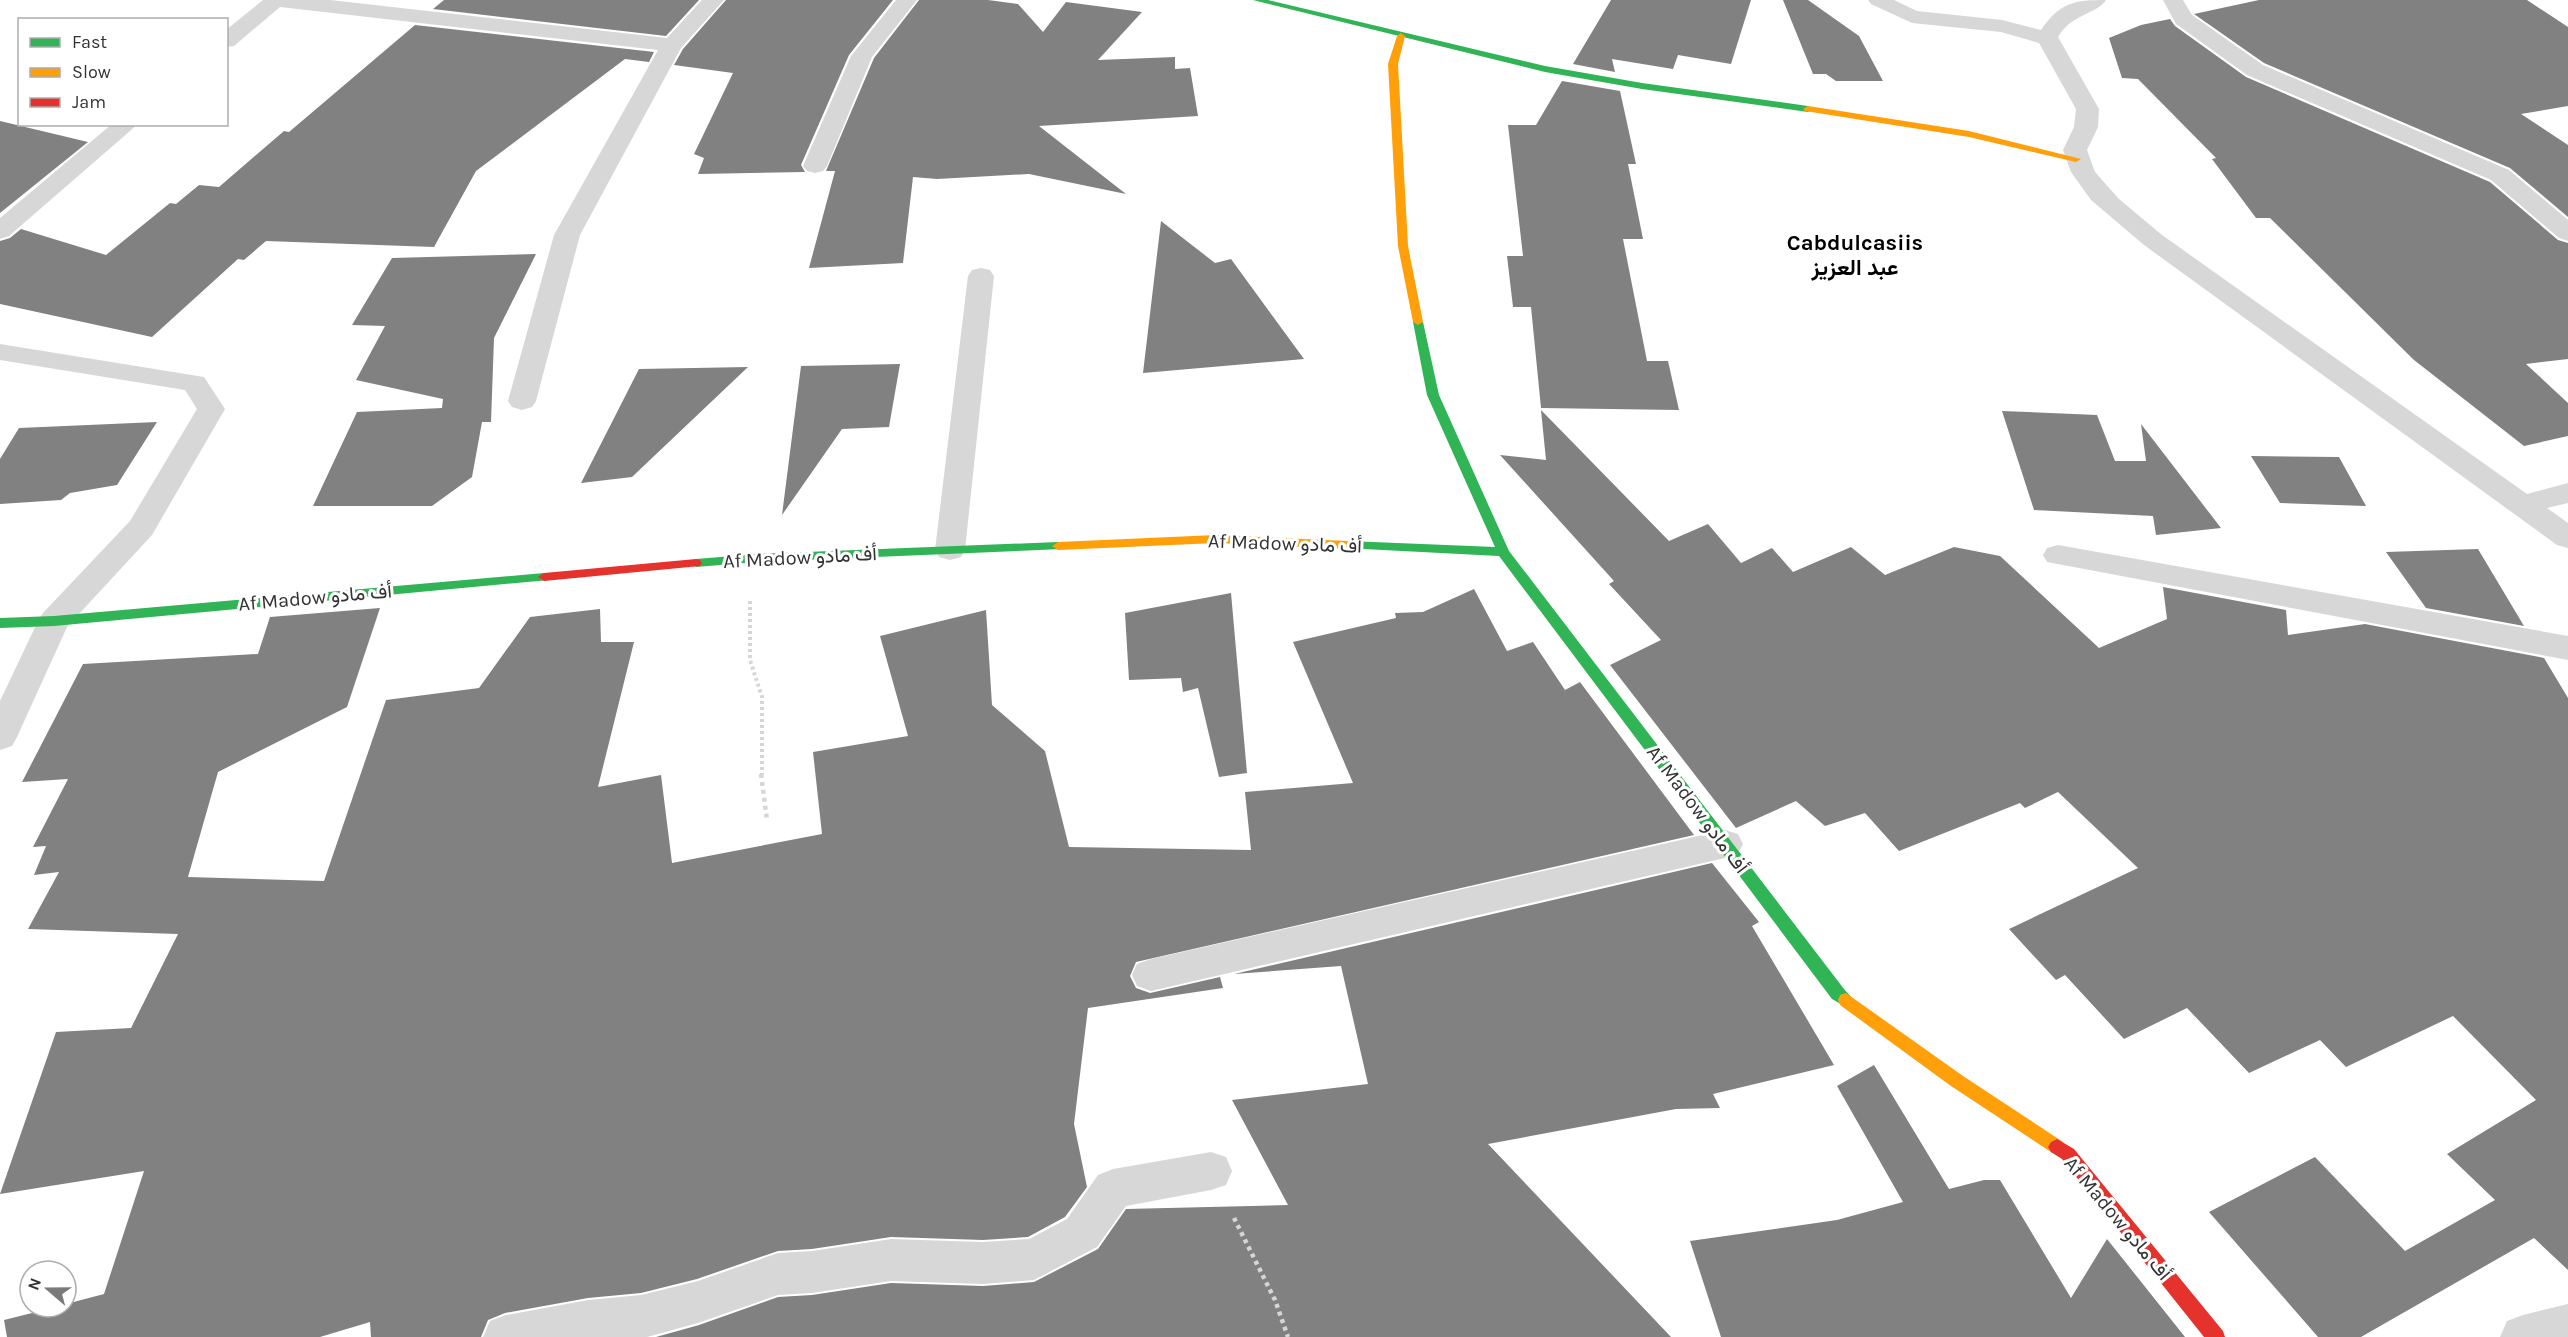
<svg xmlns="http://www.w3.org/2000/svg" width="2568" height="1337" font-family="Karla,Vazirmatn,sans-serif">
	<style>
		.building { fill: #818181 }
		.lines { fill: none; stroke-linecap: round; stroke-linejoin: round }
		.path-far1 { stroke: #d6d6d6; stroke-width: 4; stroke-dasharray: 3 3; stroke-linecap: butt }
		.path { stroke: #d6d6d6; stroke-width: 4.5; stroke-dasharray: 4 4; stroke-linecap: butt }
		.lane { fill: #d7d7d7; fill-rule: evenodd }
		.street { fill: #d7d7d7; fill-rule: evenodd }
		.fast { fill: #30b455; fill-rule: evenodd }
		.slow { fill: #ff9f0a; fill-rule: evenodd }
		.jam { fill: #e5322d; fill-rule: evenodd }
		.labels { text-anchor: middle; stroke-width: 6; stroke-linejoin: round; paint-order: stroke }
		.street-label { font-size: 20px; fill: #333; stroke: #fff }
		.far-district-label { font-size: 22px; font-weight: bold; fill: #000; stroke: #fff }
	</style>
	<rect width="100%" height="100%" fill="#fff"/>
	<path class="building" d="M 444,0 L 699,0 L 666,36 L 433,9 Z
		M 726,0 L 893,0 L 849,55 L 801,165 L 805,172 L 698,174 L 704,158 L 694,154 L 733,73 L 674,65 L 683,49 Z
		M 919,0 L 988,0 L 1018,4 L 1043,32 L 1066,2 L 1142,12 L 1098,60 L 1175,57 L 1175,69 L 1190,68 L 1198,116 L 1039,126 L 1126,194 L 1029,174 L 937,179 L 913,177 L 903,263 L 809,268 L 835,171 L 826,171 L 874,58 Z
		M 1611,0 L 1751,0 L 1731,64 L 1678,55 L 1673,69 L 1612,59 L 1615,72 L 1573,64 Z
		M 1783,0 L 1808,0 L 1859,36 L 1883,81 L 1836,81 L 1826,74 L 1813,74 Z
		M 2259,0 L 2527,0 L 2568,27 L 2568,106 L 2521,114 L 2568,145 L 2568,217 L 2510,168 L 2264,63 L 2194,14 Z
		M 2170,19 L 2175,26 L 2246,77 L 2490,182 L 2558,240 L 2568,243 L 2568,359 L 2526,364 L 2568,403 L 2568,436 L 2524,446 L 2414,360 L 2270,218 L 2256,218 L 2212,159 L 2216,158 L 2138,79 L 2122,78 L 2109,38 L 2141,25 Z
		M 415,25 L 654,52 L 649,62 L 625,59 L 476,171 L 434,247 L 266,241 L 244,260 L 238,259 L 152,337 L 0,304 L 0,241 L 10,238 L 21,229 L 106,255 L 170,203 L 176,204 L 199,185 L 219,187 L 284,131 L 289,132 Z
		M 1562,81 L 1620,91 L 1636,164 L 1628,164 L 1643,239 L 1623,239 L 1647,361 L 1668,361 L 1679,410 L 1541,408 L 1531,307 L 1513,307 L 1507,256 L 1523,256 L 1508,125 L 1536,125 Z
		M 0,121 L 88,142 L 0,213 Z
		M 1161,221 L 1215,263 L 1231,259 L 1304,359 L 1143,373 Z
		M 536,254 L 494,338 L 491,422 L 482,422 L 472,477 L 432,506 L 313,506 L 357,412 L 442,408 L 443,399 L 356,380 L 385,326 L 352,325 L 392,258 Z
		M 900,364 L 889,427 L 842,429 L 782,515 L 801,366 Z
		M 748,367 L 632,477 L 581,483 L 639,369 Z
		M 1541,410 L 1669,541 L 1708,524 L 1741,563 L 1772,548 L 1793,572 L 1851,547 L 1885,575 L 1954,547 L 2000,556 L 2099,648 L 2167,619 L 2163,587 L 2286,610 L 2288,635 L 2365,624 L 2544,658 L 2568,698 L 2568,1270 L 2534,1238 L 2361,1337 L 2318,1337 L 2209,1212 L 2315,1157 L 2405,1251 L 2495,1200 L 2447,1154 L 2536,1100 L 2453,1016 L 2346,1067 L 2320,1040 L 2249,1073 L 2187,1008 L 2124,1039 L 2065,975 L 2056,980 L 2009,929 L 2138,868 L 2058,792 L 2025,808 L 2020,803 L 1899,851 L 1865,813 L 1825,826 L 1796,801 L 1736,828 L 1610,665 L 1661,640 L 1609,584 L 1614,581 L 1500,455 L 1546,460 Z
		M 2002,411 L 2097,415 L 2115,461 L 2146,461 L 2141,424 L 2221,528 L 2156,535 L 2153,516 L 2034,510 Z
		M 157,422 L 117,485 L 70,493 L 61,500 L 0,504 L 0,459 L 19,428 Z
		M 2251,456 L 2339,457 L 2366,506 L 2280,503 Z
		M 2478,549 L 2524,626 L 2426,608 L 2386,552 Z
		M 1474,589 L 1507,651 L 1533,642 L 1565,690 L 1580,682 L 1694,835 L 1136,962 L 1130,976 L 1136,988 L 1150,993 L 1220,977 L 1223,988 L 1088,1008 L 1074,1124 L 1087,1187 L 1065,1217 L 1028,1237 L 983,1240 L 891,1237 L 812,1249 L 778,1251 L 697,1279 L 641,1293 L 588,1298 L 505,1313 L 488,1320 L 481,1337 L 371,1337 L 370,1322 L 320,1337 L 7,1337 L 4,1320 L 56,1307 L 66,1307 L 66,1304 L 104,1294 L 144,1171 L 0,1194 L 56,1032 L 131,1028 L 178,934 L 28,929 L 59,872 L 34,875 L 46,846 L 33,847 L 68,779 L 22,782 L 83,664 L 258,654 L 270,617 L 380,608 L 347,707 L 218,772 L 188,877 L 324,881 L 386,700 L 479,688 L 530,617 L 600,609 L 601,642 L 634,642 L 598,787 L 661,775 L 672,863 L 822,834 L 813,752 L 908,736 L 880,636 L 986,610 L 992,705 L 1045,751 L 1069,847 L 1251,850 L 1245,792 L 1353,783 L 1293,642 L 1396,618 L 1395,613 L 1423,612 Z
		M 1231,593 L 1247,773 L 1219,777 L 1198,688 L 1183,692 L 1181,678 L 1129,680 L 1125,613 Z
		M 1712,863 L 1759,922 L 1752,926 L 1834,1065 L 1713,1094 L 1720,1108 L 1676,1109 L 1488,1144 L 1671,1337 L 656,1337 L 699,1325 L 778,1297 L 812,1295 L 891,1283 L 983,1286 L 1034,1282 L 1098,1249 L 1126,1209 L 1288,1205 L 1232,1100 L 1368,1084 L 1341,966 L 1234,974 Z
		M 1874,1065 L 1949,1189 L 1984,1180 L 2000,1180 L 2071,1298 L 2107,1239 L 2185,1337 L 1721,1337 L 1690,1241 L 1837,1220 L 1903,1202 L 1837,1086 Z"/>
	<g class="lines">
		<path class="path-far1" d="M 750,601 L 750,660 L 762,697 L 762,775"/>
		<path class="path" d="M 761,774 L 767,820
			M 1234,1218 L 1275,1300 L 1288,1337"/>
		<path class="lane" d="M 2058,545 L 2568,636 L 2568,660 L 2047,562 L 2043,555 L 2047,548 Z"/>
		<path class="street" d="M 263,0 L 330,0 L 667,38 L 702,0 L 724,0 L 681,48 L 580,235 L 536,401 L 532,407 L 522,410 L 512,407 L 508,401 L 554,235 L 658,50 L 280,7 L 234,46 L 226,47 L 226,30 Z
			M 896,0 L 917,0 L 872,57 L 827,166 L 823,171 L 815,173 L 807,171 L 803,166 L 851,56 Z
			M 1868,0 L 1894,0 L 1917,11 L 2002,20 L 2041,30 C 2060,2 2075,0 2106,0 C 2097,14 2071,14 2058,37 L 2099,109 L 2098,127 L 2087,150 L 2095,172 L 2119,199 L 2162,235 L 2527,494 L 2568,483 L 2568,503 L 2547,508 L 2568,523 L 2568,548 L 2557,545 L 2144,245 L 2091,200 L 2071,172 L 2063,150 L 2074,127 L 2076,109 L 2039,43 L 2001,32 L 1912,23 L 1871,4 Z
			M 2163,0 L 2183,0 L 2192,15 L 2263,65 L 2509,170 L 2568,220 L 2568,241 L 2559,238 L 2491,180 L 2247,75 L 2176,24 Z
			M 112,124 L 138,124 L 9,236 L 0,239 L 0,218 Z
			M 981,268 L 990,270 L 994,276 L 965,550 L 961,557 L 950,560 L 939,557 L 935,550 L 968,276 L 972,270 Z
			M 0,344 L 204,377 L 225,409 L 152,535 L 67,627 L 17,737 L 12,746 L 0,750 L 0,701 L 38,621 L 43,613 L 130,521 L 197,409 L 185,390 L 0,360 Z
			M 1725,830 L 1738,834 L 1743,844 L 1738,854 L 1725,858 L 1151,991 L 1137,986 L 1132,975 L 1137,964 L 1151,959 Z
			M 1211,1152 L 1226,1157 L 1232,1171 L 1226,1185 L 1211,1190 L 1126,1206 L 1097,1247 L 1034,1280 L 983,1284 L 891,1281 L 812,1293 L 778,1295 L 698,1323 L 647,1337 L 483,1337 L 490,1321 L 506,1315 L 588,1300 L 641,1295 L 698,1281 L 778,1253 L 812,1251 L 891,1239 L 983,1242 L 1029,1239 L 1067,1219 L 1098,1175 L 1113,1169 Z
			M 2568,1304 L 2568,1337 L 2500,1337 L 2507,1321 L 2523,1315 Z"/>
		<path class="fast" d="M 1253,0 L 1268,0 L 1545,66 L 1642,83 L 1808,106 L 1813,109 L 1808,112 L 1642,89 L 1545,72 Z
			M 1418,319 L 1423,322 L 1439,395 L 1509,551 L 1844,989 L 1854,1000 L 1852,1005 L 1846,1007 L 1832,999 L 1499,556 L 1344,548 L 1342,545 L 1344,542 L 1348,541 L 1495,547 L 1427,395 L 1413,322 Z
			M 1058,542 L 1064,546 L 1062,549 L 757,562 L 696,567 L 690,563 L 696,559 L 757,554 Z
			M 544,573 L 550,577 L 549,580 L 54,626 L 0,628 L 0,618 L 54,616 Z"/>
		<path class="slow" d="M 1401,33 L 1405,36 L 1398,64 L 1408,246 L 1423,322 L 1418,325 L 1413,322 L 1398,246 L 1388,64 L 1397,36 Z
			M 1808,106 L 1969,131 L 2081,159 L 2076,162 L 1969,137 L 1805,111 L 1803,109 Z
			M 1216,535 L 1348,541 L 1354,545 L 1348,549 L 1216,543 L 1058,550 L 1052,546 L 1058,542 Z
			M 1846,993 L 1963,1076 L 2063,1142 L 2066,1147 L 2063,1152 L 2057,1155 L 2051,1152 L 1951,1086 L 1840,1005 L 1838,1000 L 1840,995 Z"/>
		<path class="jam" d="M 696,559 L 700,560 L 702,563 L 700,566 L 544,581 L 538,577 L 544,573 Z
			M 2057,1139 L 2074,1149 L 2223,1331 L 2225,1337 L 2204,1337 L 2062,1159 L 2051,1152 L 2048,1147 L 2051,1142 Z"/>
	</g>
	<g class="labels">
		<g class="street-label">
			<text transform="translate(1285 543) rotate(2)" y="7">Af Madow أف مادو</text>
			<text transform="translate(800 557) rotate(-3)" y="7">Af Madow أف مادو</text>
			<text transform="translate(315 597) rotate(-5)" y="7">Af Madow أف مادو</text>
			<text transform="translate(1698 809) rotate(53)" y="7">Af Madow أف مادو</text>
			<text transform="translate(2118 1218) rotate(50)" y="7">Af Madow أف مادو</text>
		</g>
		<g class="far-district-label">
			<text x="1855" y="250">Cabdulcasiis<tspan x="1855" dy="25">عبد العزيز</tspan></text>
		</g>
	</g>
	<rect x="18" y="18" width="210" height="108" fill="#ffffff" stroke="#adadad" stroke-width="1.5"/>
	<rect x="30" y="38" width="30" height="9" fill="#30b455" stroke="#adadad" stroke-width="1.5"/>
	<text x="72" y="48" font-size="18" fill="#333333">Fast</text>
	<rect x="30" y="68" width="30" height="9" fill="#ff9f0a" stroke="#adadad" stroke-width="1.5"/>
	<text x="72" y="78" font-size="18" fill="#333333">Slow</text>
	<rect x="30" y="98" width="30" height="9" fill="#e5322d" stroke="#adadad" stroke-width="1.5"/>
	<text x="72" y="108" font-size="18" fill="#333333">Jam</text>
	<g transform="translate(48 1289) rotate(290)"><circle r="28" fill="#ffffff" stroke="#adadad" stroke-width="1.5"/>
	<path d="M0-4.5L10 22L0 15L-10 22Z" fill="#7a7a7a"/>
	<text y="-9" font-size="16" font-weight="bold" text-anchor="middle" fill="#333333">N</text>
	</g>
</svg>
